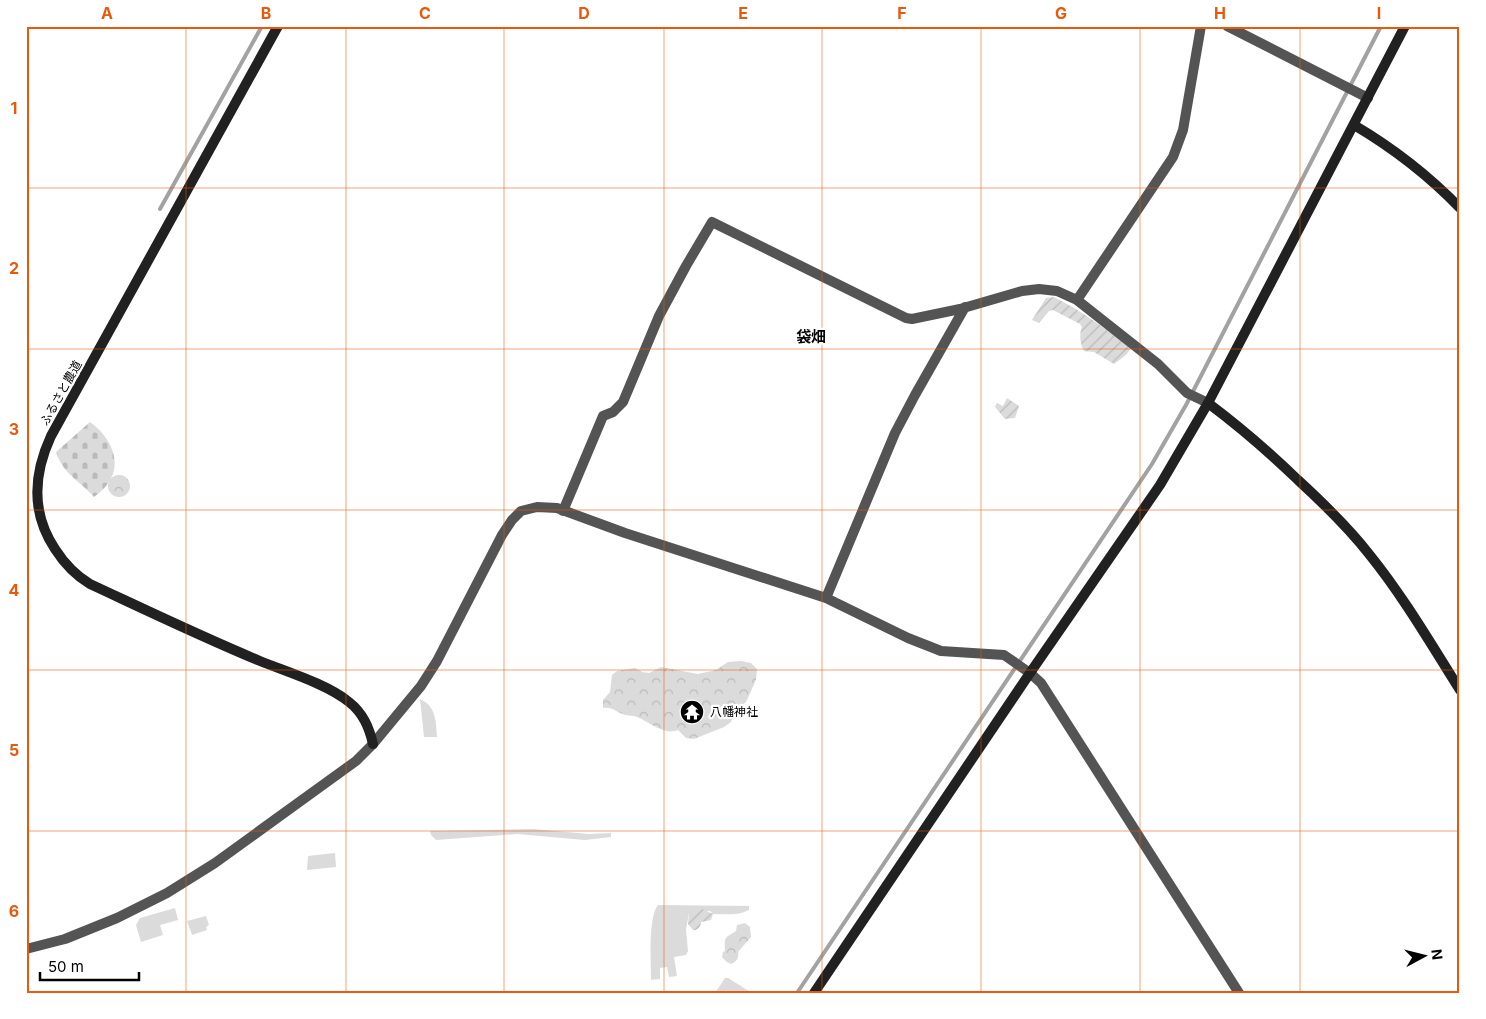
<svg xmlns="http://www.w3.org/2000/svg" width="1486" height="1019" font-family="Inter,'Noto Sans JP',sans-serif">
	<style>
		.grass { fill: #dbdbdb }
		.forest { fill: url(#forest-crowns) }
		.cemetery { fill: url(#cemetery-stones) }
		.garden { fill: url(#garden-furrows) }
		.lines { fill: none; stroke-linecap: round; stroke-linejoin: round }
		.stream { stroke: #a2a2a2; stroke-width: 4 }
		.street { stroke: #545454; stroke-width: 10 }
		.secondary { stroke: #212121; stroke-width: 10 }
		.grid { fill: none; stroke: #e8590c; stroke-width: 1; stroke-opacity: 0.55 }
		.labels { text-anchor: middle; stroke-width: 4.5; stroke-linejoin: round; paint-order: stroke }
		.street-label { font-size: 12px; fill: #000; stroke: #fff }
		.poi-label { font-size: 12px; fill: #000; stroke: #fff; text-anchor: start }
		.quarter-label { font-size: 15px; font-weight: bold; fill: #000; stroke: #fff }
		.neatline { fill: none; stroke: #e8590c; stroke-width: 2 }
		.grid-label { font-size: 16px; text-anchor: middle; font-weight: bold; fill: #e8590c }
	</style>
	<defs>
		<pattern id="forest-crowns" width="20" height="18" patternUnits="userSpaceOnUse" patternTransform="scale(1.25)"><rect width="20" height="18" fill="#dbdbdb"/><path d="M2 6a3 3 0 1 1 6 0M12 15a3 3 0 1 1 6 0" fill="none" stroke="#bababa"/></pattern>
		<pattern id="cemetery-stones" width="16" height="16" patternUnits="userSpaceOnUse" patternTransform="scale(1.25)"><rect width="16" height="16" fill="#dbdbdb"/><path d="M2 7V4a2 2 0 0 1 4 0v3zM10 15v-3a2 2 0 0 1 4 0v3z" fill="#bababa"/></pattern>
		<pattern id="garden-furrows" width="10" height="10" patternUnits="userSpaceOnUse" patternTransform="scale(1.25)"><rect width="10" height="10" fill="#dbdbdb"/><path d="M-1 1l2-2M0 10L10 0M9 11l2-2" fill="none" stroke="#bababa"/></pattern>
	</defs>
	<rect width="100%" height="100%" fill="#fff"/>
	<path class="grass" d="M 420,699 C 436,706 436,721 437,737 L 424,737 Z
		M 533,829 L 589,834 L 611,833 L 611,837 L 585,840 L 517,834 L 436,840 L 431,835 L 430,831 Z
		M 335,853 L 336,867 L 307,870 L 308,856 Z
		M 658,905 L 749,906 L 749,910 C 737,916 726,914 713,914 L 710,911 L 689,913 L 686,929 L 688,951 L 686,955 L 674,957 L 677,976 L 669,977 L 667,967 L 660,968 L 660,979 L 651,980 C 651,964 648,917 658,905 Z
		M 175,908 L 178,920 L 160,925 L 163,935 L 141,942 L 136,925 L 140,918 Z
		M 206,916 L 209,925 L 206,927 L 207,930 L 192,935 L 187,921 Z
		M 725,978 L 728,978 L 752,993 L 715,993 Z"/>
	<path class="forest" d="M108 486a11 11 0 1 1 22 0a11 11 0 1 1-22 0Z
		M 741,661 L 751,663 L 757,669 L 756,680 L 746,702 L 735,711 L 731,722 L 724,727 L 694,739 L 686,738 L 678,730 C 664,736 648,721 637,717 C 633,715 629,716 625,715 C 615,712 614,707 603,708 L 603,700 L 610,692 L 612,675 L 617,671 L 635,668 L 642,672 L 649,673 L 661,667 L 698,674 L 716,670 L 728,662 Z
		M 745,923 L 750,927 L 751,937 L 738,952 C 739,958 737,961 731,964 L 727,962 L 722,957 L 723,952 L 725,951 C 724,936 725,938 736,931 L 737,925 Z"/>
	<path class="cemetery" d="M 90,422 C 118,443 126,475 94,497 C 80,481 63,474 56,452 Z"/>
	<path class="garden" d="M 1054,297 C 1082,311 1106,329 1131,348 L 1126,355 L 1114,364 L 1094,352 L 1084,351 C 1080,345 1079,334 1082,327 L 1080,324 L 1053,310 L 1049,311 L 1039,323 L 1032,320 L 1046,298 Z
		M 1007,398 L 1019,406 L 1015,418 L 1005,419 L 995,407 L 997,403 L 1003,406 Z
		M 700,908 L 713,914 L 711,920 L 701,922 C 701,926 698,931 693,930 L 688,924 L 689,913 Z"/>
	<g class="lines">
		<path class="stream" d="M 160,209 L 262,26
			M 797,993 L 1152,464 L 1186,405 L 1381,26"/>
		<path class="street" d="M 1227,26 L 1368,98
			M 1077,300 L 1173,157 L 1183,130 L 1201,26
			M 563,511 L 603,416 L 613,412 L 623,402 L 659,316 L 686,266 L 712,222 L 906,318 L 912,319 L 960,309 L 1022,291 L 1039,289 L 1057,291 L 1077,300 L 1158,364 L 1187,393 L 1208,403
			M 826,598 L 895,433 L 915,395 L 965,307
			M 26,949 L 65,939 L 117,918 L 167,893 L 215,863 L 356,761 L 373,744 L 421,686 L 437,661 L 502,535 L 512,520 L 521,511 L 537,507 L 557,508 L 625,533 L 826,598 L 908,638 L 941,651 L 1004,655 L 1030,673 L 1041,683 L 1239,993"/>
		<path class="secondary" d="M 278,26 L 51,436 C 33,475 31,513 55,549 C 64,563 75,575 90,584 C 146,610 202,637 260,661 C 287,672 327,684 349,702 C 363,713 369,727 373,744
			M 1354,125 C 1393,148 1429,176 1460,208
			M 1208,403 C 1240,427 1270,453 1298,480 C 1323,503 1348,527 1369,554 C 1403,596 1431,644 1460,690
			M 814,993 L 1030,673 L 1160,485 L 1208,403 L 1405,26"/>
	</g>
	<path class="grid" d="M 186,26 L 186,993M 346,26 L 346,993M 504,26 L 504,993M 664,26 L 664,993M 822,26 L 822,993M 981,26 L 981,993M 1140,26 L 1140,993M 1300,26 L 1300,993M 26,188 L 1460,188M 26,349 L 1460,349M 26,510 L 1460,510M 26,670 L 1460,670M 26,831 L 1460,831"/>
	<defs>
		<g id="temple-disc" transform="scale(1.25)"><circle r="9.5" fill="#000" stroke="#fff"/><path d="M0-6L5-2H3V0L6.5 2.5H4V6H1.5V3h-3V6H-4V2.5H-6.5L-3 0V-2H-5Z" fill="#fff"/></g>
	</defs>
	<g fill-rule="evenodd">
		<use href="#temple-disc" x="692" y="712"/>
	</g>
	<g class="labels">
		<g class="street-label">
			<text transform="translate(61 393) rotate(-61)" y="4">ふるさと農道</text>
		</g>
		<g class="poi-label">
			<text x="710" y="716">八幡神社</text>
		</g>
		<g class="quarter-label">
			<text x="811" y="342">袋畑</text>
		</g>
	</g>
	<rect width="1486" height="1019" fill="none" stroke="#ffffff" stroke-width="55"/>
	<g transform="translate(1424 956) rotate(83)" stroke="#ffffff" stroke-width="4" paint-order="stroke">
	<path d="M0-4L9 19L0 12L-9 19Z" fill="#000000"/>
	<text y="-8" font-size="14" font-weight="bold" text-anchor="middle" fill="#000000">N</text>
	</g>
	<path d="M40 972v8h99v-8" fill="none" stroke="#000000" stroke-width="2.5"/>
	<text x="48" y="972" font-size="15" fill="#000000" stroke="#ffffff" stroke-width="4" paint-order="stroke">50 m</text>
	<rect x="28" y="28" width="1430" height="964" class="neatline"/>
	<g class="grid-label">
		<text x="107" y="19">A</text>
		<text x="266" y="19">B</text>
		<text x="425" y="19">C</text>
		<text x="584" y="19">D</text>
		<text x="743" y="19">E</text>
		<text x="902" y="19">F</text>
		<text x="1061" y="19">G</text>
		<text x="1220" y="19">H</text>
		<text x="1379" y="19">I</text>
		<text x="14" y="114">1</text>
		<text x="14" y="274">2</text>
		<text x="14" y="435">3</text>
		<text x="14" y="596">4</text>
		<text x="14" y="756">5</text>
		<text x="14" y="917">6</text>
	</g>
</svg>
